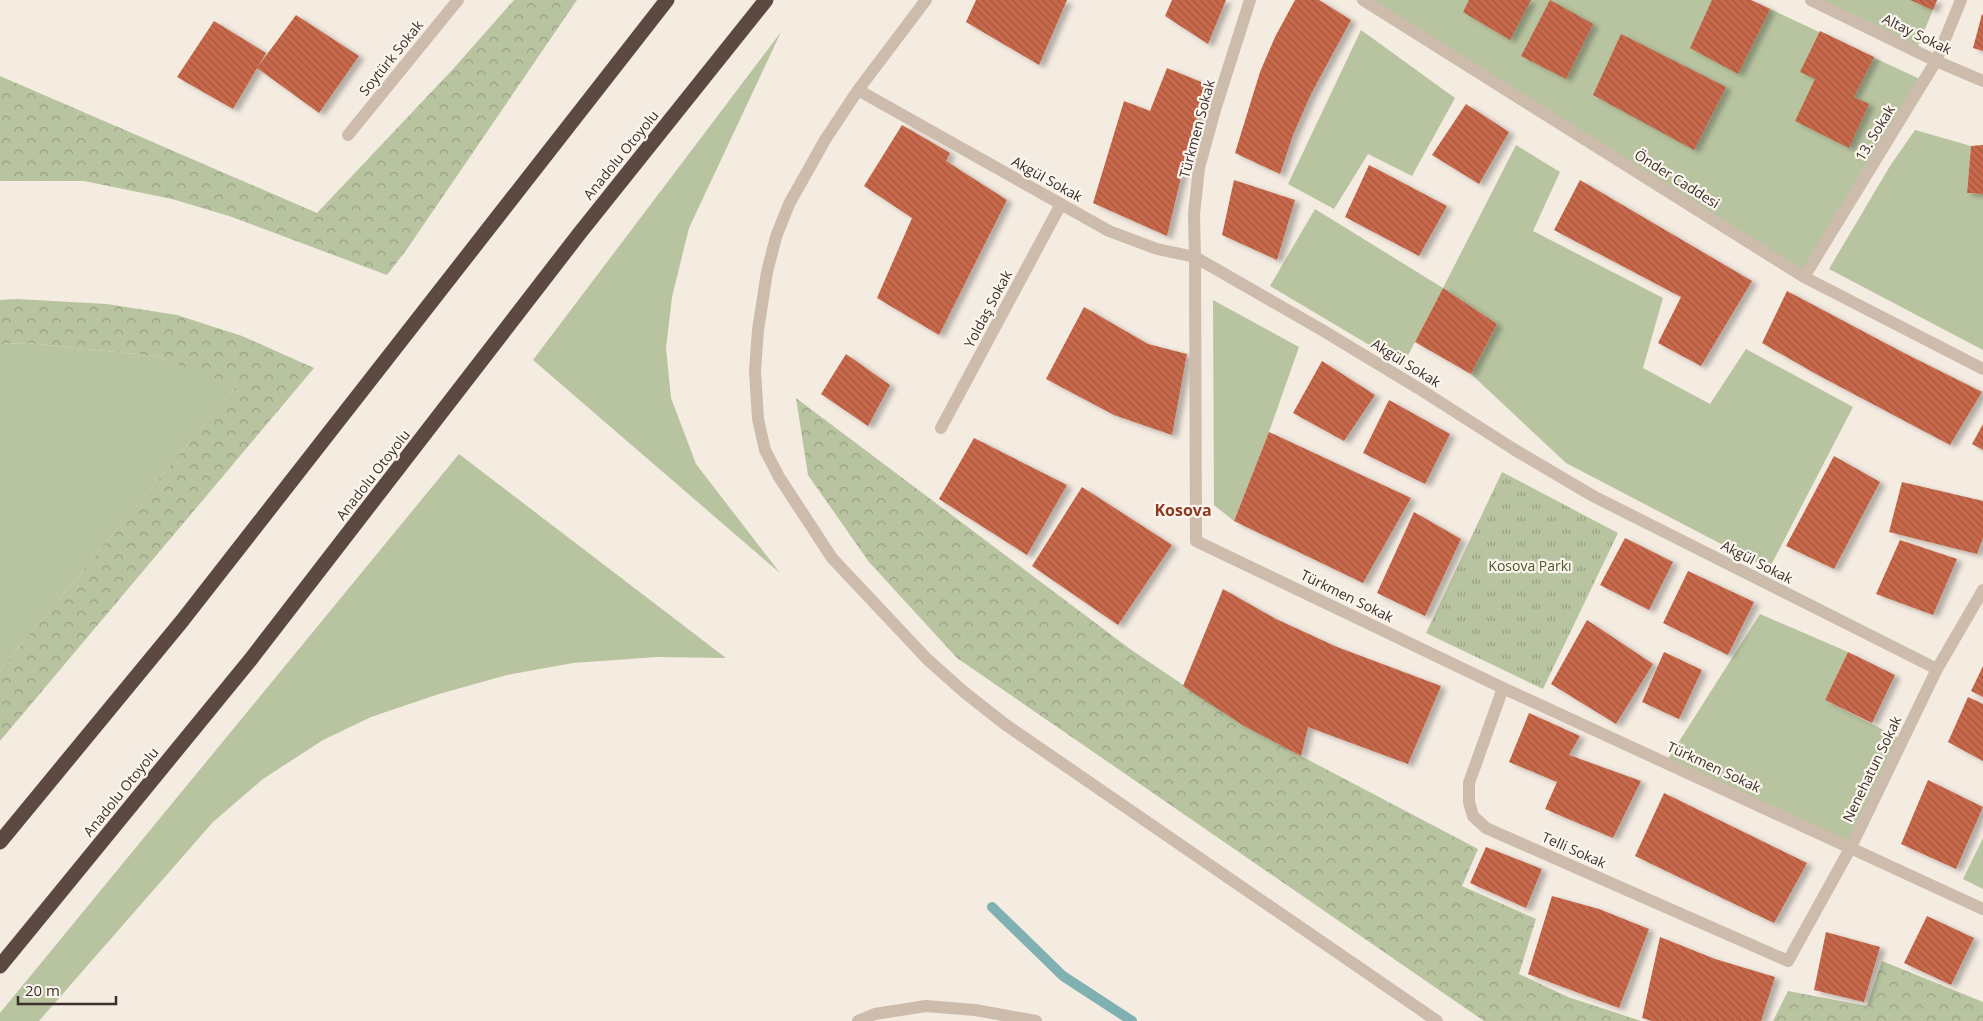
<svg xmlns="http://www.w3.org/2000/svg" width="1983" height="1021" font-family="'Open Sans',sans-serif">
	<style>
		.green { fill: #b8c4a0 }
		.forest { fill: url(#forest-crowns) }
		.park { fill: url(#park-tufts) }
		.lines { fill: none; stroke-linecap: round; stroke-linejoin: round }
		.stream { stroke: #7fb0b2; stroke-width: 10 }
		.building { fill: url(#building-back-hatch); filter: url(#shadow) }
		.minor { stroke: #cdbbac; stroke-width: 12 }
		.highway { stroke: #5c4a42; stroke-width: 15 }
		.labels { text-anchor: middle; stroke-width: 4.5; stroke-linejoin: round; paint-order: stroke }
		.street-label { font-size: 14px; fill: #3b302b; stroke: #fbf5ee }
		.park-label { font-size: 14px; fill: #4a5a2e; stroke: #fbf5ee }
		.quarter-label { font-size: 16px; font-weight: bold; fill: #8c3b22; stroke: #fbf5ee }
	</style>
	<defs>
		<pattern id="forest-crowns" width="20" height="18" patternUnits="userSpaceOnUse" patternTransform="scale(1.25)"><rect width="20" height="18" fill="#b8c4a0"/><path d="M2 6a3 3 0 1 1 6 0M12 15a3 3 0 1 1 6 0" fill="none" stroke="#97a083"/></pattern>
		<pattern id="park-tufts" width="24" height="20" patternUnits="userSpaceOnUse" patternTransform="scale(1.25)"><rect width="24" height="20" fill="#b8c4a0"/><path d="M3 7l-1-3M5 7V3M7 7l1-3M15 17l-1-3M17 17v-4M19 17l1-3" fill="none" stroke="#97a083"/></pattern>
		<pattern id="building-back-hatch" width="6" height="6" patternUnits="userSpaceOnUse" patternTransform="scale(1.25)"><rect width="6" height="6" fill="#c8694b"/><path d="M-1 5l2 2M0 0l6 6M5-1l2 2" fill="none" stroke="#a4573f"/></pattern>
		<filter id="shadow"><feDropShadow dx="5.5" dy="3" stdDeviation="2.5" flood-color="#0004"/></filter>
	</defs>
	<rect width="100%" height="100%" fill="#f4ebe1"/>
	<path class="green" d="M 1363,0 L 1751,0 L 1924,81 L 1804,277 Z
		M 1811,0 L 1937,0 L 1916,51 Z
		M 1361,30 L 1455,98 L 1412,176 L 1368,154 L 1334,209 L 1288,184 Z
		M 781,32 L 689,228 L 672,297 L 666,348 L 671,398 L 696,464 L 780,573 L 533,360 Z
		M 1915,130 L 1971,146 L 1967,193 L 1983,194 L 1983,350 L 1829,269 L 1890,166 Z
		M 1516,145 L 1560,172 L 1533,231 L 1663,298 L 1643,368 L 1710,404 L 1746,349 L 1853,407 L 1769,569 L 1566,463 L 1471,374 L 1497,324 L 1443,288 L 1403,365 L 1270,286 L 1315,209 L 1443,288 Z
		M 1213,300 L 1299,347 L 1269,432 L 1234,521 L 1214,505 Z
		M 26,343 L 156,356 L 237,385 L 0,670 L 0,344 Z
		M 459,454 L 726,658 L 657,657 L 573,663 L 507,675 L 439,694 L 371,717 L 323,740 L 263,779 L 213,822 L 39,1021 L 0,1021 L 0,1013 Z
		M 1760,614 L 1848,652 L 1825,700 L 1903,740 L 1851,847 L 1666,762 Z
		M 1983,838 L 1983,889 L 1963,879 Z"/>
	<path class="forest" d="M 514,0 L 577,0 L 407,249 L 387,275 L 229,216 L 172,199 L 84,181 L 0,181 L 0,76 L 317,213 L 454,68 Z
		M 17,299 L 107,304 L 177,315 L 242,336 L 314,368 L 0,741 L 0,670 L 236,386 L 156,356 L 26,343 L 0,344 L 0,300 Z
		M 796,398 L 1130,649 L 1244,726 L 1478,849 L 1462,886 L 1536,919 L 1519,974 L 1568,997 L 1641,1021 L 1484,1021 L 957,658 L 869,562 L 808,475 Z
		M 1882,961 L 1983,1002 L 1983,1021 L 1773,1021 L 1788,991 L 1867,1006 Z"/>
	<path class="park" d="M 1502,472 L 1618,533 L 1543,689 L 1426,633 Z"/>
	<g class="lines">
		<path class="stream" d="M 992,907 L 1063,976 L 1132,1021"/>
	</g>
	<path class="building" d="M 976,0 L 1067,0 L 1039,65 L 966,22 Z
		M 1172,0 L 1226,0 L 1208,44 L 1165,16 Z
		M 1295,0 L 1319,0 L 1351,20 L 1311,94 L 1293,135 L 1280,174 L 1235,153 L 1260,72 L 1275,37 Z
		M 1469,0 L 1531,0 L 1510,40 L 1463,12 Z
		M 1550,0 L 1593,24 L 1566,79 L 1521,56 Z
		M 1712,0 L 1751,0 L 1770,9 L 1738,74 L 1690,48 Z
		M 1910,0 L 1937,0 L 1933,10 Z
		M 1982,14 L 1983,15 L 1983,51 L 1973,48 Z
		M 296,15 L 359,56 L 319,113 L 257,68 Z
		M 214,21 L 266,53 L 233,109 L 177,77 Z
		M 1820,31 L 1874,57 L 1854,97 L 1869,104 L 1849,148 L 1795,121 L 1815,79 L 1800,72 Z
		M 1621,34 L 1726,87 L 1694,150 L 1593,95 Z
		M 1167,68 L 1211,86 L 1193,127 L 1167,236 L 1093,203 L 1124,101 L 1150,111 Z
		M 1466,104 L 1509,132 L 1479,184 L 1432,155 Z
		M 902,125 L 950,153 L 946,161 L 1007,200 L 939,335 L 877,298 L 912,218 L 864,186 Z
		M 1983,145 L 1983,194 L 1967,193 L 1971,146 Z
		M 1369,165 L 1447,206 L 1419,256 L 1345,217 Z
		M 1234,180 L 1295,200 L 1277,260 L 1222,235 Z
		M 1580,180 L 1752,281 L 1701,366 L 1658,343 L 1681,297 L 1554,230 Z
		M 1443,288 L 1497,324 L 1471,374 L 1415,342 Z
		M 1787,291 L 1904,353 L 1982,392 L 1950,445 L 1816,374 L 1762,343 Z
		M 1084,307 L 1148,344 L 1187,354 L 1172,435 L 1114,415 L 1046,379 Z
		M 846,354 L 890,385 L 868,426 L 821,394 Z
		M 1322,361 L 1375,395 L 1344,441 L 1293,413 Z
		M 1389,400 L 1450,434 L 1425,484 L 1363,453 Z
		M 1983,424 L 1983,450 L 1972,444 Z
		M 1269,432 L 1411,498 L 1363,583 L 1234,521 Z
		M 974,438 L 1067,485 L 1027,555 L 939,499 Z
		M 1834,456 L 1880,482 L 1834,569 L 1786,546 Z
		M 1902,482 L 1983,501 L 1983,538 L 1977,554 L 1889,532 Z
		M 1082,487 L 1172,545 L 1118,625 L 1032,566 Z
		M 1414,512 L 1461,539 L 1425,616 L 1377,593 Z
		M 1625,538 L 1673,562 L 1649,610 L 1600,585 Z
		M 1900,540 L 1957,559 L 1933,615 L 1876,594 Z
		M 1688,571 L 1754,602 L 1728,655 L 1663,623 Z
		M 1223,589 L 1276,619 L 1337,647 L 1441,686 L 1408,764 L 1308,727 L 1301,756 L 1244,726 L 1183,686 Z
		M 1587,620 L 1653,664 L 1616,724 L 1551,684 Z
		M 1664,652 L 1702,670 L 1679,719 L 1642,702 Z
		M 1848,652 L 1895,675 L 1872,723 L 1825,700 Z
		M 1983,666 L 1983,697 L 1971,691 Z
		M 1968,697 L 1983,704 L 1983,761 L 1948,742 Z
		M 1529,713 L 1580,736 L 1569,755 L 1641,781 L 1613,838 L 1545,809 L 1557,782 L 1509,762 Z
		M 1928,780 L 1983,807 L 1956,869 L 1901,844 Z
		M 1664,793 L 1807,863 L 1774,923 L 1635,856 Z
		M 1486,847 L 1542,869 L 1526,908 L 1470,883 Z
		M 1552,896 L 1599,909 L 1649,929 L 1619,1008 L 1528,974 Z
		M 1927,916 L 1974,938 L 1951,985 L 1904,963 Z
		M 1826,932 L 1880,947 L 1864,1002 L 1814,990 Z
		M 1660,937 L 1715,959 L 1775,977 L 1761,1021 L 1652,1021 L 1642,1018 Z"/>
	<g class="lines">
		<path class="minor" d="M 926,0 L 858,90 L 825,140 L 789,204 L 776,237 L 767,272 L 758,330 L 755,371 L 758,419 L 765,450 L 779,477 L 832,558 L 927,659 L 964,692 L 1006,725 L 1437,1021
			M 1250,0 L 1215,110 L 1199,168 L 1194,214 L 1195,257 L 1196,541 L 1503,688 L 1983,909
			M 1363,0 L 1804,277 L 1983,369
			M 1811,0 L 1936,61 L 1983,81
			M 858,90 L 1109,231 L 1157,249 L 1195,257 L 1322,330 L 1418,388 L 1515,450 L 1593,496 L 1937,669
			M 348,135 L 458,0
			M 1804,277 L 1936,61 L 1961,0
			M 941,428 L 1061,204
			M 1503,688 L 1469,783 L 1469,802 L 1473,816 L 1486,828 L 1788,961 L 1851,847 L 1937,669 L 1983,590
			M 858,1021 L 875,1014 L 926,1006 L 975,1010 L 1036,1021"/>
		<path class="highway" d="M 0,842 L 182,621 L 667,0
			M 0,966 L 251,659 L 579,234 L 766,0"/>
	</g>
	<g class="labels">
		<g class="street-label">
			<text transform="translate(1917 34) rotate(26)" y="5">Altay Sokak</text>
			<text transform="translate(391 58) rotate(-51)" y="5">Soytürk Sokak</text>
			<text transform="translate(1197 129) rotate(-75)" y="5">Türkmen Sokak</text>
			<text transform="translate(1875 133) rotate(-59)" y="5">13. Sokak</text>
			<text transform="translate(621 155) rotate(-51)" y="5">Anadolu Otoyolu</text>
			<text transform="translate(1047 179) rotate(29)" y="5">Akgül Sokak</text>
			<text transform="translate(1677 179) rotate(32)" y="5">Önder Caddesi</text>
			<text transform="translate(988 309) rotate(-62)" y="5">Yoldaş Sokak</text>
			<text transform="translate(1406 363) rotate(32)" y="5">Akgül Sokak</text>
			<text transform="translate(373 475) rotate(-52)" y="5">Anadolu Otoyolu</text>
			<text transform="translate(1757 562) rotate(27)" y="5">Akgül Sokak</text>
			<text transform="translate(1347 596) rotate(26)" y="5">Türkmen Sokak</text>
			<text transform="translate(1714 767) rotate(25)" y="5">Türkmen Sokak</text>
			<text transform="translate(1872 769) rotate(-64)" y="5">Nenehatun Sokak</text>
			<text transform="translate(121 792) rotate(-51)" y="5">Anadolu Otoyolu</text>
			<text transform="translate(1574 850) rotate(24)" y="5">Telli Sokak</text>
		</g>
		<g class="park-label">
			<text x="1530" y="571">Kosova Parkı</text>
		</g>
		<g class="quarter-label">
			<text x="1183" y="516">Kosova</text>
		</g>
	</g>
	<path d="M18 996v8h98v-8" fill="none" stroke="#3b302b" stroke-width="2.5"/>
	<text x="25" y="996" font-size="15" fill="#3b302b" stroke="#fbf5ee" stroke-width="4" paint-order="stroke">20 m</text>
</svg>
